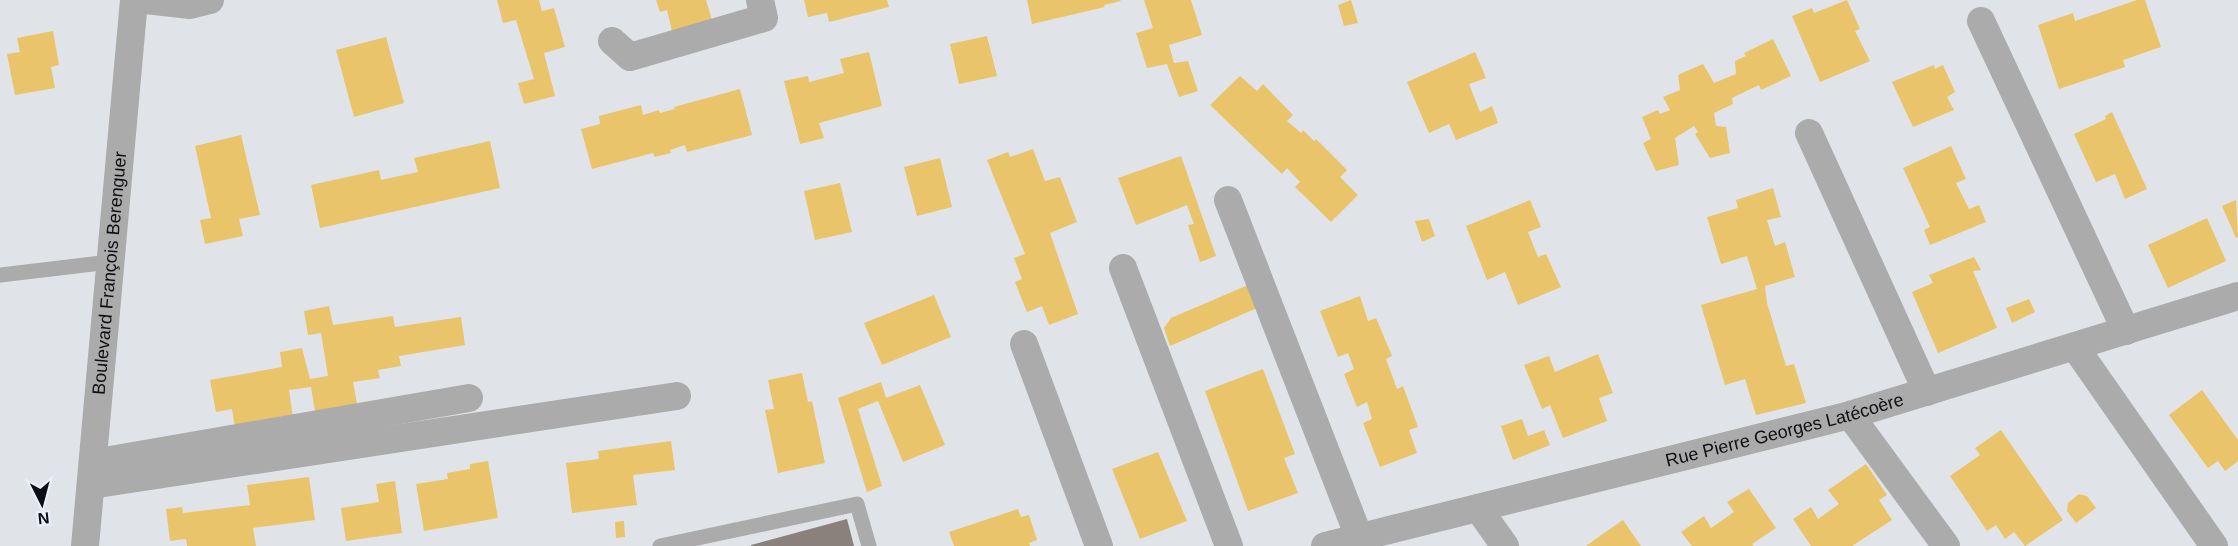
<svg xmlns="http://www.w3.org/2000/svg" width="2238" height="546" font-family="Arial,sans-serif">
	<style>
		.homes { fill: #e9c46a }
		.industry { fill: #8a817c }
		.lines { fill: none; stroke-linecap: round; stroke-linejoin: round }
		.service { stroke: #acabac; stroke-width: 15 }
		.minor { stroke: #acabac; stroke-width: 28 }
		.labels { text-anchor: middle; stroke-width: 6; stroke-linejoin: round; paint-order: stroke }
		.street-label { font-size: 18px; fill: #0c0e11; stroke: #eaf0f9 }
	</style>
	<rect width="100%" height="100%" fill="#e0e4e8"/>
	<path class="homes" d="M 497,0 L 539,0 L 542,11 L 554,8 L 565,47 L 544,53 L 555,96 L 524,104 L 518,83 L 534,79 L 516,20 L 503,23 Z
		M 656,0 L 706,0 L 712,20 L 672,31 L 667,10 L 660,12 Z
		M 804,0 L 887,0 L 889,7 L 829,22 L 827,13 L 808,17 Z
		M 1027,0 L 1120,0 L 1121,1 L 1104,5 L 1105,7 L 1032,24 Z
		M 1144,0 L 1191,0 L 1202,35 L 1169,45 L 1174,63 L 1188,61 L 1198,91 L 1179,97 L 1167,64 L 1147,68 L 1136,33 L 1153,28 Z
		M 1351,0 L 1358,23 L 1344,26 L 1338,5 Z
		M 1847,0 L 1860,29 L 1855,31 L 1870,61 L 1820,82 L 1792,16 L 1812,8 L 1814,13 Z
		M 2137,0 L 2145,0 L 2161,47 L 2123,60 L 2125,67 L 2059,89 L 2038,25 L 2073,13 L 2075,21 Z
		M 53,31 L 59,65 L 51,67 L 55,88 L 15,95 L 7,54 L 20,52 L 17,38 Z
		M 987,36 L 997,76 L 959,84 L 950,44 Z
		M 386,37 L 404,103 L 354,117 L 336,50 Z
		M 1773,39 L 1791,76 L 1761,90 L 1759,85 L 1732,98 L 1733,104 L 1714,113 L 1716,126 L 1726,127 L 1730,153 L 1710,158 L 1695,134 L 1698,132 L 1694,126 L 1675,138 L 1679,165 L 1656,171 L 1643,143 L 1651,139 L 1642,117 L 1658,110 L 1660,114 L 1670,110 L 1663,97 L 1680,90 L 1678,75 L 1703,64 L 1714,83 L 1736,74 L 1735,61 L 1746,56 L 1744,53 Z
		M 869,52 L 882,106 L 819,123 L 824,138 L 800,144 L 784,81 L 808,76 L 809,82 L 844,73 L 840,59 Z
		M 1475,52 L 1486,78 L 1469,84 L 1480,112 L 1492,106 L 1498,123 L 1456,140 L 1449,124 L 1429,133 L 1407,82 Z
		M 1934,65 L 1935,69 L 1943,65 L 1955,92 L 1947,97 L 1954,110 L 1913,127 L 1892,82 Z
		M 1240,76 L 1257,91 L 1263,84 L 1293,115 L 1287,121 L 1301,133 L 1303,130 L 1314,141 L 1316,139 L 1347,170 L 1340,177 L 1358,195 L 1331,222 L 1295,187 L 1300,182 L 1287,168 L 1282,174 L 1210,105 Z
		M 740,89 L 752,135 L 687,152 L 685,145 L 670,150 L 671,153 L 655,157 L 653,153 L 592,169 L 581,129 L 600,124 L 599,116 L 641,105 L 643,115 L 659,110 L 660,113 L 675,109 L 674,107 Z
		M 2112,112 L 2147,189 L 2125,199 L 2115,174 L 2096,182 L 2074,134 L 2106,119 L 2105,116 Z
		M 241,135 L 260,215 L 239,219 L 243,236 L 205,244 L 200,220 L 211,218 L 195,146 Z
		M 490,141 L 500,188 L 320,228 L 311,185 L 379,170 L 381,180 L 418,172 L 414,158 Z
		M 1951,146 L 1966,179 L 1956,183 L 1969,209 L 1979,205 L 1986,222 L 1930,245 L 1924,230 L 1930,227 L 1903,168 Z
		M 1033,149 L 1045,181 L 1060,177 L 1077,222 L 1050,233 L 1078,314 L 1049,325 L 1042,306 L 1027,312 L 1015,282 L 1022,279 L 1014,258 L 1025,254 L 987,160 L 1008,152 L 1010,157 Z
		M 1181,156 L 1216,256 L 1200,262 L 1188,225 L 1194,224 L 1187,205 L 1136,225 L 1118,178 Z
		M 940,158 L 952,207 L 917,216 L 904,167 Z
		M 840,183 L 852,232 L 815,240 L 804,191 Z
		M 1773,188 L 1781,217 L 1767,220 L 1775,246 L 1785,242 L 1795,277 L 1765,286 L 1767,303 L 1786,366 L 1794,364 L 1806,403 L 1756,415 L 1745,379 L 1725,385 L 1701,305 L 1757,289 L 1747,256 L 1721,264 L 1707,217 L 1738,208 L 1736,200 Z
		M 1530,200 L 1541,227 L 1528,232 L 1538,257 L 1546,254 L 1561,287 L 1518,305 L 1505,272 L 1487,280 L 1466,226 Z
		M 2236,200 L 2238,237 L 2236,238 L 2222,206 Z
		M 2207,218 L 2226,261 L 2168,288 L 2148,245 Z
		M 1429,219 L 1435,236 L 1422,242 L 1415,221 Z
		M 1974,257 L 1981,270 L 1973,271 L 1997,328 L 1938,353 L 1912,292 L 1933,283 L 1929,275 Z
		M 1248,285 L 1257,308 L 1170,346 L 1164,328 L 1171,318 Z
		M 934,295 L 951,337 L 882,365 L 864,323 Z
		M 1360,296 L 1368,321 L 1376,318 L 1392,356 L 1386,359 L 1397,389 L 1403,386 L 1418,427 L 1409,430 L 1417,453 L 1380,467 L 1363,423 L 1372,419 L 1367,402 L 1357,407 L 1344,374 L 1354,369 L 1348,353 L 1338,357 L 1320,311 Z
		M 2029,299 L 2035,312 L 2012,323 L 2006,308 Z
		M 329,306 L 333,325 L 393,316 L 395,327 L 461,317 L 465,345 L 399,356 L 401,366 L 378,370 L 380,378 L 353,382 L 358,409 L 316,417 L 311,387 L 289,390 L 293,418 L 235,428 L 232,409 L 216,412 L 210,380 L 282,367 L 280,352 L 302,348 L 310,379 L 328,376 L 321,333 L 308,335 L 304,311 Z
		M 1598,354 L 1613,393 L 1599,398 L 1607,421 L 1563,438 L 1550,405 L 1542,409 L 1524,365 L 1549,356 L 1555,372 Z
		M 1263,369 L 1295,454 L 1284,458 L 1298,493 L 1248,511 L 1205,391 Z
		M 802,373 L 808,402 L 812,401 L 825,463 L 778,473 L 765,410 L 774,409 L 768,380 Z
		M 881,382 L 886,398 L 920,385 L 945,445 L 903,462 L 878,401 L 858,409 L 882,486 L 867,492 L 838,398 Z
		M 2202,390 L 2238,440 L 2238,461 L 2225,471 L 2218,461 L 2208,468 L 2169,415 Z
		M 1522,419 L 1528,436 L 1544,430 L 1550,445 L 1513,460 L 1501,426 Z
		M 2001,430 L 2063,520 L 2025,546 L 2014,532 L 2005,539 L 1996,525 L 1987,531 L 1950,476 L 1980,455 L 1975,448 Z
		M 671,441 L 675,470 L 633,475 L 637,505 L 572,513 L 566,463 L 599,459 L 598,451 Z
		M 1158,452 L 1187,521 L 1140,539 L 1112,469 Z
		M 488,461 L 498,518 L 424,531 L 416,484 L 448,479 L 447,473 L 470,469 L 470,464 Z
		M 1866,464 L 1887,495 L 1879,500 L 1892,520 L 1852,546 L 1811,546 L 1793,519 L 1811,507 L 1818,519 L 1839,504 L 1828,490 Z
		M 309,477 L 315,520 L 253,528 L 256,546 L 187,546 L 186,539 L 170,541 L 166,509 L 182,507 L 183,513 L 250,505 L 247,485 Z
		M 395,481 L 402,533 L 346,541 L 341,508 L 379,502 L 376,484 Z
		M 1749,489 L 1776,528 L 1752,544 L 1754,546 L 1692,546 L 1681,532 L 1704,516 L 1711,528 L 1734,512 L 1727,502 Z
		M 2079,494 L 2087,496 L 2096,508 L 2076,523 L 2067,511 L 2068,503 Z
		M 1018,509 L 1021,517 L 1029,515 L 1037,540 L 1029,543 L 1030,546 L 954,546 L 949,532 Z
		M 1623,520 L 1641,546 L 1586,546 L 1597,538 Z
		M 624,521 L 625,537 L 616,538 L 615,522 Z"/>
	<path class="industry" d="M 847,519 L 854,546 L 751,546 L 751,545 Z"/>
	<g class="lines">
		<path class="service" d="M 0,275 L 110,262
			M 660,546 L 857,504 L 869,546"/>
		<g class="minor">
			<path d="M 146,0 L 190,5 L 210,0"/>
			<path d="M 1981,21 L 2126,331"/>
			<path d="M 612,41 L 630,57 L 764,18 L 760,0"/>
			<path d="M 1809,133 L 1927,392"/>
			<path d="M 1228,200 L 1359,537"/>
			<path d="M 1123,268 L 1229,546"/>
			<path d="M 1024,344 L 1099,546"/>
			<path d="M 2075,347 L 2214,546"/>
			<path d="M 1850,415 L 1946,546"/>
			<path d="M 93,463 L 469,398"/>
			<path d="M 91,485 L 677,396"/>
			<path d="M 1478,508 L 1505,546"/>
			<path id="s1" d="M 85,546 L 134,0"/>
			<path id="s2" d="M 1325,546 L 1850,415 L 2238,296"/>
		</g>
	</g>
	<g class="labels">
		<g class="street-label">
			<text dy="6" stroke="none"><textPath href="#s1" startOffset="274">Boulevard François Berenguer</textPath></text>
			<text dy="6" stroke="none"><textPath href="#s2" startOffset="474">Rue Pierre Georges Latécoère</textPath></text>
		</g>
	</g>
	<g transform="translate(42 504) rotate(174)" stroke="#eaf0f9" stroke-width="4.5" paint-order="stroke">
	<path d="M0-4.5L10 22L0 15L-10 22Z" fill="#0c0e11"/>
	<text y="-9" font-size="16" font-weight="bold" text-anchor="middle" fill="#0c0e11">N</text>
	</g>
</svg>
